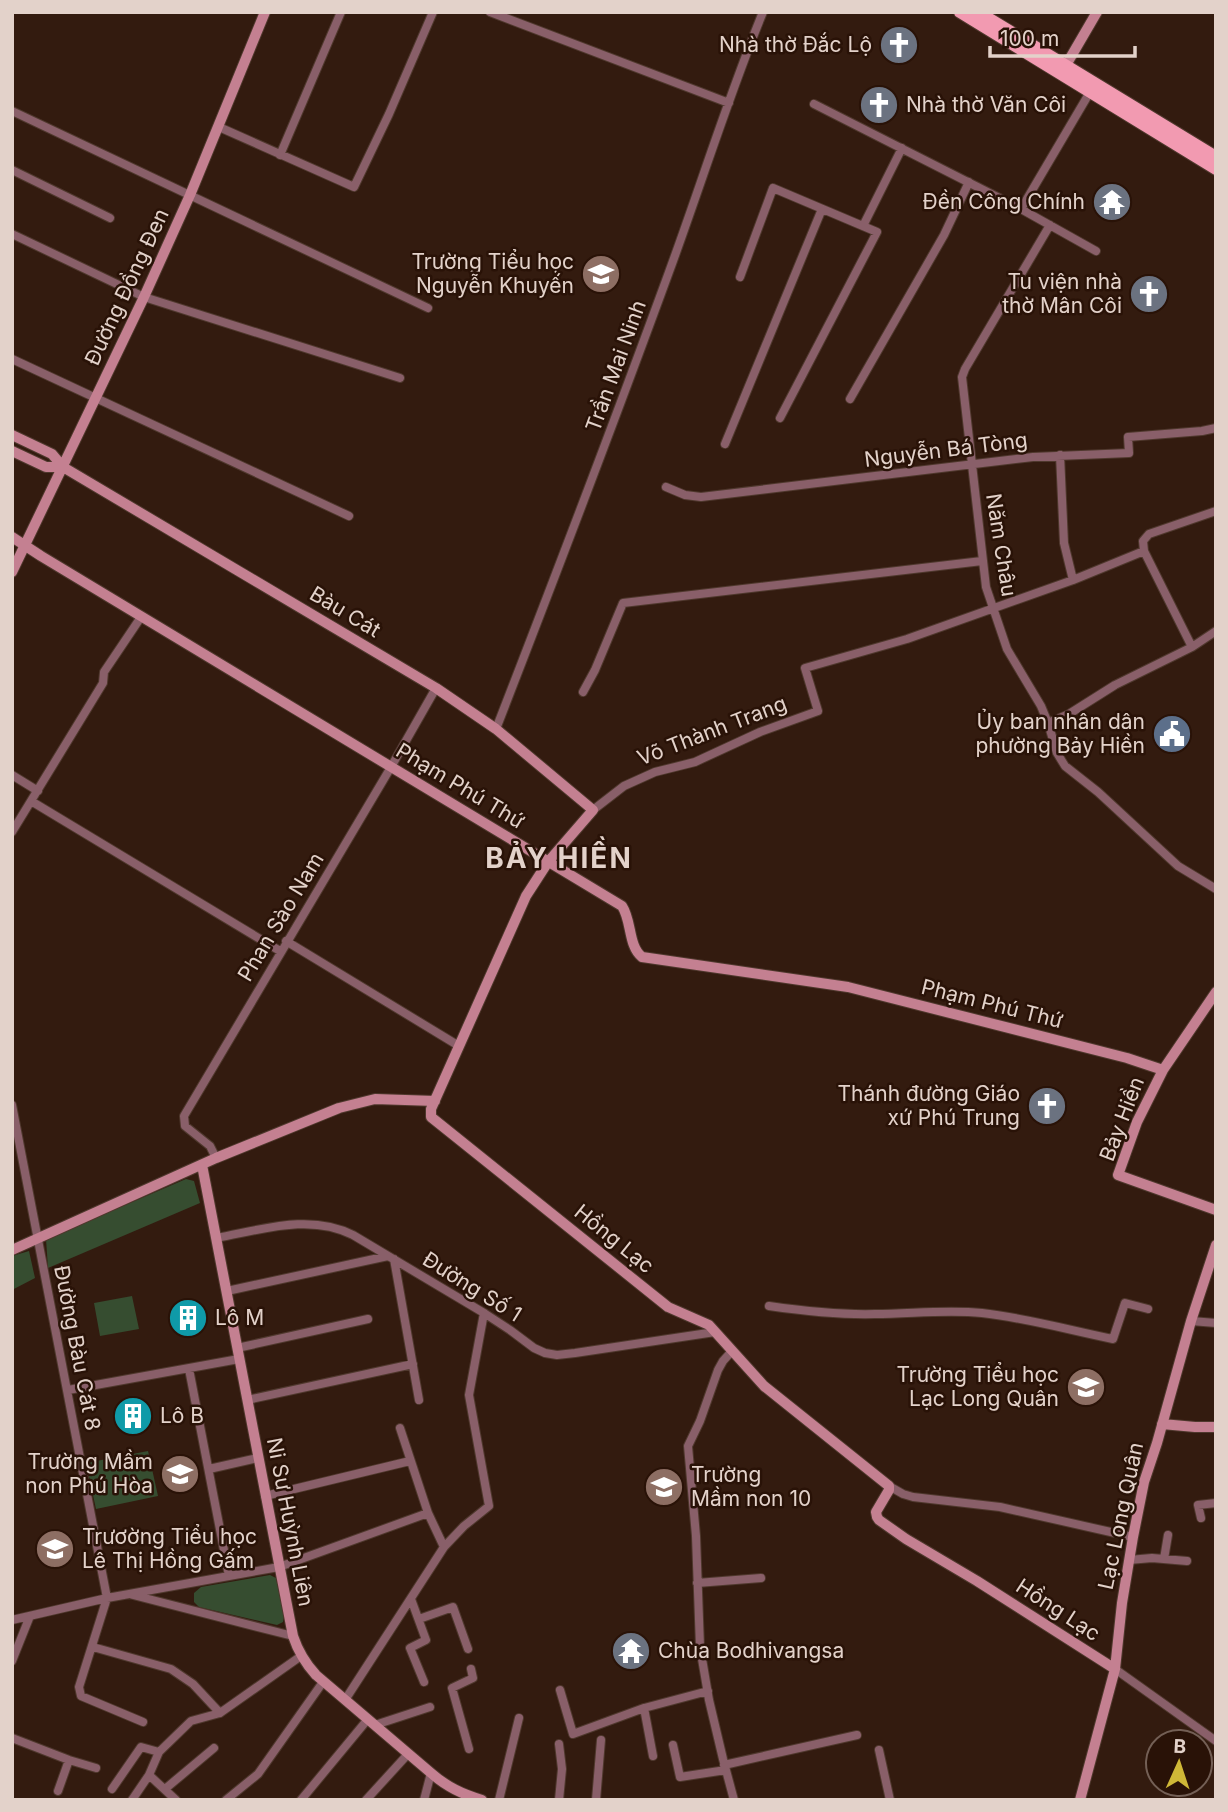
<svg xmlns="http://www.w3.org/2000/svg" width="1228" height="1812" font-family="Inter,sans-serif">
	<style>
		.green { fill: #364d30 }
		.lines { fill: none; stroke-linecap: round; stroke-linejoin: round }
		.street-casing { stroke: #4f382d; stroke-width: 10 }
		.secondary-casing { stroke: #4f382d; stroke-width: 12 }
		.primary-casing { stroke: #4f382d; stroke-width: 14 }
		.street { stroke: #895f69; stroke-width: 8 }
		.secondary { stroke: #c48091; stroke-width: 10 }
		.primary { stroke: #f29ab1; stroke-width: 12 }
		.labels { text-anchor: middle; stroke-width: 5; stroke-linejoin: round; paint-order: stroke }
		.poi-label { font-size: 21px; fill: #e3d2ca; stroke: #291207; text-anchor: end }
		.street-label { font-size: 21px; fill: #e3d2ca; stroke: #291207 }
		.district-label { font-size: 28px; font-weight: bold; letter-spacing: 2px; fill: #e3d2ca; stroke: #291207 }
	</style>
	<rect width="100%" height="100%" fill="#331b0f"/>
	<path class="green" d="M 186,1179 L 194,1181 L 200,1203 L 48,1268 L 46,1239 Z
		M 29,1251 L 35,1278 L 12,1290 L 12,1256 Z
		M 132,1296 L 139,1329 L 100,1336 L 94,1303 Z
		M 148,1451 L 158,1496 L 96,1509 L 86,1463 Z
		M 270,1575 L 276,1578 L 284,1616 L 283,1622 L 277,1625 L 199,1607 L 194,1602 L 194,1593 L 201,1587 Z"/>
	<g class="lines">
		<g class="street-casing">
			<path id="street" d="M 490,12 L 729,103
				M 814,104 L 1021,209 L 1096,251
				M 12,111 L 428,308
				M 219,127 L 354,187 L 389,114 L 433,12
				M 280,155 L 341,12
				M 12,170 L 110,218
				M 1021,209 L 1090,92
				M 1050,225 L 965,369 L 962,377 L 986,587 L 1007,649 L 1041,706 L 1048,723 L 1057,753 L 1065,766 L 1098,792 L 1178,866 L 1216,889
				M 863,226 L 902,148
				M 12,234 L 144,297 L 400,378
				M 740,277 L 773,188 L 877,232 L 780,418
				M 12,359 L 349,516
				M 850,399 L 944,235 L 969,182
				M 725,444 L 822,209
				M 1060,455 L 1064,543 L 1073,580
				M 666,487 L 685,495 L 701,497 L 1033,457 L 1129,453 L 1128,437 L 1202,431 L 1216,428
				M 1144,551 L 1192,647
				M 583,692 L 595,670 L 623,603 L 982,561
				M 1048,723 L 1069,714 L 1115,685 L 1192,647 L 1216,631
				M 496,729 C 555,577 613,425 669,272 C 701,185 728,97 763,12
				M 12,775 L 38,791
				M 31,801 L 280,951
				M 593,810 L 624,786 L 655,772 L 695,762 L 760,732 L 818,711 L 805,668 L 907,639 L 1073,580 L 1144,551 L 1143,541 L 1149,534 L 1216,511
				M 12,832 L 103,683 L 104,672 L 141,617
				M 286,941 L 459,1046
				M 12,1105 L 107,1598 L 79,1687 L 81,1696 L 143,1722
				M 216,1158 L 210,1146 L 185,1126 L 184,1116 L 391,767 L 436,688
				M 216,1238 C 261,1230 310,1213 353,1235 L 484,1313 L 510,1330 L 534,1348 L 545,1353 L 557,1355 L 575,1353 L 715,1332
				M 394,1259 L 419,1400
				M 227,1291 L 388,1256
				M 769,1306 C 804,1311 840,1315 875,1314 C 911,1314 946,1309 982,1313 C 1026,1318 1069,1330 1113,1339 L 1125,1303 L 1148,1309
				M 1191,1321 L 1216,1323
				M 237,1348 L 368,1319
				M 732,1351 L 723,1361 L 718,1370 L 700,1421 L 688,1446 L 696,1536 L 700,1647 L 709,1700 L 723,1759 L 734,1800
				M 189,1369 L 229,1576
				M 68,1390 L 239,1359
				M 247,1400 L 413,1364
				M 400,1428 L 428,1513 L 444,1547
				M 209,1469 L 258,1458
				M 889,1486 L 903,1494 L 913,1497 L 1000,1507 L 1133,1537
				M 265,1496 L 410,1461
				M 1201,1518 L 1198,1505 L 1216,1503
				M 1164,1559 L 1168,1535
				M 1129,1560 L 1152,1558 L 1187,1561
				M 697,1583 L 761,1578
				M 133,1595 L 293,1636
				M 411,1599 L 426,1640 L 410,1648 L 424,1682
				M 419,1619 L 453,1607 L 468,1649
				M 12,1620 L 107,1598 L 279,1567 L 428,1513
				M 93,1647 L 171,1669 L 193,1684 L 220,1713
				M 12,1661 L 30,1616
				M 1115,1669 L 1216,1741
				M 560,1690 L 573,1734 L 644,1708 L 708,1691
				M 345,1700 L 444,1547 L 464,1526 L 489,1506 L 469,1395 L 484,1313
				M 644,1708 L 653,1756
				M 375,1725 L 430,1707
				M 12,1738 L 69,1760 L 96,1768
				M 559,1744 L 562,1769 L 559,1800
				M 673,1745 L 680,1777 L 726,1770
				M 469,1749 L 452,1688 L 473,1678 L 471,1669
				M 879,1750 L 890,1800
				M 724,1765 L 857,1735
				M 149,1775 L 176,1800
				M 112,1789 L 141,1747 L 159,1752
				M 165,1789 L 214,1748
				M 58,1791 L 69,1760
				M 132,1800 L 149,1775 L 159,1752 L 191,1721 L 220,1713 L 301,1656
				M 226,1800 L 258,1774 L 323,1682
				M 301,1800 L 368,1719
				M 366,1800 L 408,1754
				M 424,1800 L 431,1773
				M 499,1800 L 519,1718
				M 596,1800 L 601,1740"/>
		</g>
		<g class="secondary-casing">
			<path id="secondary" d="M 1062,72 L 1097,12
				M 12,435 L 52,454 L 63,467 L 436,688 L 496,729 L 593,810 L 548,862 L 526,896 L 431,1109 L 431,1117 L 668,1307 L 709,1325 L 764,1386 L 889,1486 L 889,1490 L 876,1512 L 877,1517 L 879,1520 L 906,1539 L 977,1581 L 1115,1669
				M 12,451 L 46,467 L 63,467
				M 12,537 L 41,556 L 622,906 C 632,921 628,946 642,957 L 848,987 L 1127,1058 L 1163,1070
				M 12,572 L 144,297 L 190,195 L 265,12
				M 1216,992 L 1163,1070 L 1137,1122 L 1118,1175 L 1216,1210
				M 202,1165 L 293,1636 C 298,1651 305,1663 316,1675 L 431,1773 C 447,1787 462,1794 482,1800
				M 12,1250 L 216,1158 L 339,1108 L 375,1099 L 435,1101
				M 1162,1424 L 1195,1427 L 1216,1427
				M 1080,1800 L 1115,1669 L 1122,1603 L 1133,1537 L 1144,1482 L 1157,1443 L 1191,1321 L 1216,1245"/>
		</g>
		<g class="primary-casing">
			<path id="primary" d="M 960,12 L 1216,169
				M 978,12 L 1216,157"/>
		</g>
		<use href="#street" class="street"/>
		<use href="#secondary" class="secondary"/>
		<use href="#primary" class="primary"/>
	</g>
	<defs>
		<g id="church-disc" transform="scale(2.0125)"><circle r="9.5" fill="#6b7280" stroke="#291207"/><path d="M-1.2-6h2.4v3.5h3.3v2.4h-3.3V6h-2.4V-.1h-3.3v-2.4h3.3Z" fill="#fff"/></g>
		<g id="temple-disc" transform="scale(2.0125)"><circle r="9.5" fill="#6b7280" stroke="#291207"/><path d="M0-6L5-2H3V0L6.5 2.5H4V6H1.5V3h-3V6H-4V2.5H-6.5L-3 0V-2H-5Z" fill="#fff"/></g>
		<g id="school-disc" transform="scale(2.0125)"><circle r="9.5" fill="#8d6e63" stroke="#291207"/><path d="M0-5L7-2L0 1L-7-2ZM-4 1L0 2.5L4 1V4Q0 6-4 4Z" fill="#fff"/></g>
		<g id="civic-disc" transform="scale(2.0125)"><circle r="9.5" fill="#5c6f8a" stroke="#291207"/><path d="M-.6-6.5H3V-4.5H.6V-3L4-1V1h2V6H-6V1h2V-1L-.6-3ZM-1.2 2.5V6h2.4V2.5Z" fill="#fff"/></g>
		<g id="building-disc" transform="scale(2.0125)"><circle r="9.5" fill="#0f9aa8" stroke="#291207"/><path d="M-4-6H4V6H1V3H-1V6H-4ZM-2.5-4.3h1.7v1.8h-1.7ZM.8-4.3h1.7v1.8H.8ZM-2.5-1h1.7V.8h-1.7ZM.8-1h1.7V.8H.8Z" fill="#fff"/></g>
	</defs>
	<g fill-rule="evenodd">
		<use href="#church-disc" x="899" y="45"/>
		<use href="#church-disc" x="879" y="105"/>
		<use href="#temple-disc" x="1112" y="202"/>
		<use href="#school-disc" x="601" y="274"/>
		<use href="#church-disc" x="1149" y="294"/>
		<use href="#civic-disc" x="1172" y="734"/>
		<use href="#church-disc" x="1047" y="1106"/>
		<use href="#building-disc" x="188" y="1318"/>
		<use href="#school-disc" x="1086" y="1387"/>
		<use href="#building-disc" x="133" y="1416"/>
		<use href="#school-disc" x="180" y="1474"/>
		<use href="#school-disc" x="664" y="1487"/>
		<use href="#school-disc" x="55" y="1549"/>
		<use href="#temple-disc" x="631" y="1651"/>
	</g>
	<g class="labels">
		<g class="poi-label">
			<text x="872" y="52">Nhà thờ Đắc Lộ</text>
			<text x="906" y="112" text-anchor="start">Nhà thờ Văn Côi</text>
			<text x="1085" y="209">Đền Công Chính</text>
			<text x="574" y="269">Trường Tiểu học<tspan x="574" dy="24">Nguyễn Khuyến</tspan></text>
			<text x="1122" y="289">Tu viện nhà<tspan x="1122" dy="24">thờ Mân Côi</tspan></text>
			<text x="1145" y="729">Ủy ban nhân dân<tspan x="1145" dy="24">phường Bảy Hiền</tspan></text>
			<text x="1020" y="1101">Thánh đường Giáo<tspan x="1020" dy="24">xứ Phú Trung</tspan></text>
			<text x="215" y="1325" text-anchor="start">Lô M</text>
			<text x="1059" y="1382">Trường Tiểu học<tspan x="1059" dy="24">Lạc Long Quân</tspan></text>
			<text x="160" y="1423" text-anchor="start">Lô B</text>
			<text x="153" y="1469">Trường Mầm<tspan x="153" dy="24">non Phú Hòa</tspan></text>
			<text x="691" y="1482" text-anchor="start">Trường<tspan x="691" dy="24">Mầm non 10</tspan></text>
			<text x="82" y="1544" text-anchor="start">Trươờng Tiểu học<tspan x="82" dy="24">Lê Thị Hồng Gấm</tspan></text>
			<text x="658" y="1658" text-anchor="start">Chùa Bodhivangsa</text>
		</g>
		<g class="street-label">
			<text transform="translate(127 287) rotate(-65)" y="7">Đường Đồng Đen</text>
			<text transform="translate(616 366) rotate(-70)" y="7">Trần Mai Ninh</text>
			<text transform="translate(946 450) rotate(-7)" y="7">Nguyễn Bá Tòng</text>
			<text transform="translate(1001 545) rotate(81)" y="7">Năm Châu</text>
			<text transform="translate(345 612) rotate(31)" y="7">Bàu Cát</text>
			<text transform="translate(712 731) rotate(-21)" y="7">Võ Thành Trang</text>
			<text transform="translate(460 786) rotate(31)" y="7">Phạm Phú Thứ</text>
			<text transform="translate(281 917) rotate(-59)" y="7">Phan Sào Nam</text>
			<text transform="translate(992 1004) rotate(14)" y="7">Phạm Phú Thứ</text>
			<text transform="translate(1122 1119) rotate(-69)" y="7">Bảy Hiền</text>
			<text transform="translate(614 1239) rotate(39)" y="7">Hồng Lạc</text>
			<text transform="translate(472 1287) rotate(32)" y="7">Đường Số 1</text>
			<text transform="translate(77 1348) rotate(79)" y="7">Đường Bàu Cát 8</text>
			<text transform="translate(1121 1516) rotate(-78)" y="7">Lạc Long Quân</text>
			<text transform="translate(290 1522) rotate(79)" y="7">Ni Sư Huỳnh Liên</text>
			<text transform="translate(1058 1610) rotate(33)" y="7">Hồng Lạc</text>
		</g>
		<g class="district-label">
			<text x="559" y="868">BẢY HIỀN</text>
		</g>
	</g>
	<rect width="1228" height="1812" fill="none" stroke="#e3d2ca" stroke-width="28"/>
	<g transform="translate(1179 1763) rotate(3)"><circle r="33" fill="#291207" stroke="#735f55" stroke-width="2"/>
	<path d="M0-5L12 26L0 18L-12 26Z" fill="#cfb837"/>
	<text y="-10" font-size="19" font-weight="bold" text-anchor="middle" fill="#e3d2ca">B</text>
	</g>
	<path d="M990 46v10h145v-10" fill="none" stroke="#e3d2ca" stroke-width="3.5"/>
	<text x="1000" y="46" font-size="21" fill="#e3d2ca" stroke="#291207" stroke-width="5" paint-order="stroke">100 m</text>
</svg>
